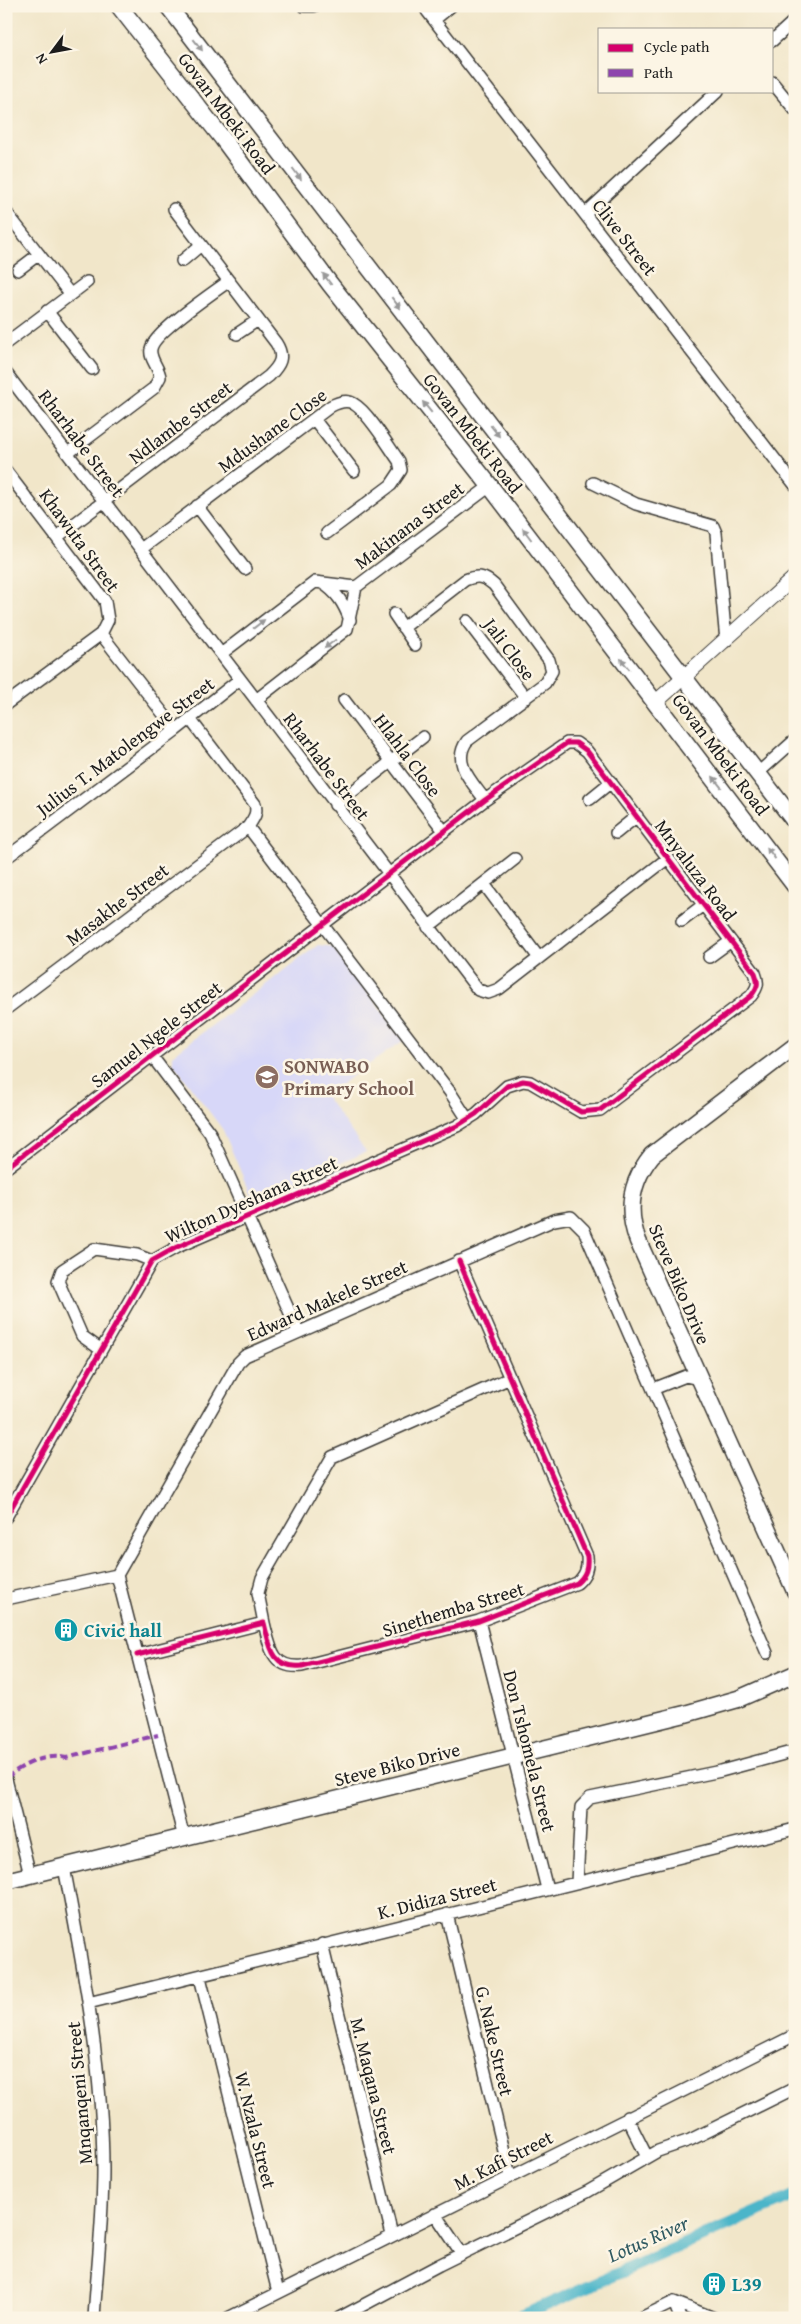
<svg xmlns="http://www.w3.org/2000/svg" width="801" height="2324" font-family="'Gentium Book Plus',serif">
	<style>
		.built { fill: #d7d7f8 }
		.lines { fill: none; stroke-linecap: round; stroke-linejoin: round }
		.canal { stroke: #4bb5c9; stroke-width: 12 }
		.minor-casing { stroke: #3c3a36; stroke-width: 14 }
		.tertiary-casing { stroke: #3c3a36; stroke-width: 16 }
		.secondary-casing { stroke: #3c3a36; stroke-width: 19 }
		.minor { stroke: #fff; stroke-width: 11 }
		.tertiary { stroke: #fff; stroke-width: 14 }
		.secondary { stroke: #fff; stroke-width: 16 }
		.quiet { stroke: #8e44ad; stroke-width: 4; stroke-dasharray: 8 4; stroke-linecap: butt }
		.cycleway-casing { stroke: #fcf5e5; stroke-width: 8 }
		.cycleway { stroke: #d6006c; stroke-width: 5 }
		.oneway { fill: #999 }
		.labels { text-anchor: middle; stroke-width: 5; stroke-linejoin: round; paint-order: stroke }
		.street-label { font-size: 19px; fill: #1c1c1c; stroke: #fcf5e5 }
		.education-label { font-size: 19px; font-weight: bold; fill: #785e54; stroke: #fcf5e5; text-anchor: start }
		.culture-label { font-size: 19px; font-weight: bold; fill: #0d838f; stroke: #fcf5e5; text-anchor: start }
		.water-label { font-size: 20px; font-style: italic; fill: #2f5961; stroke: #fcf5e5 }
	</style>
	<rect width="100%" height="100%" fill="#fcf5e5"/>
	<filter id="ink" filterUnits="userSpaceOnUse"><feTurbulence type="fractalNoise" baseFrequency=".02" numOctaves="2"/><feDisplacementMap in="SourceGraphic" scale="10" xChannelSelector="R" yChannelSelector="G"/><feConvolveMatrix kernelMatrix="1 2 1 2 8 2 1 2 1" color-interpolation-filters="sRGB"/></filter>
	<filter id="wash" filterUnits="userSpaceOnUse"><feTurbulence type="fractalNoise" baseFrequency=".0096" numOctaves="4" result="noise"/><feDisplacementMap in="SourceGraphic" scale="20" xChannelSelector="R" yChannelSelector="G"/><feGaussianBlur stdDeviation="1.12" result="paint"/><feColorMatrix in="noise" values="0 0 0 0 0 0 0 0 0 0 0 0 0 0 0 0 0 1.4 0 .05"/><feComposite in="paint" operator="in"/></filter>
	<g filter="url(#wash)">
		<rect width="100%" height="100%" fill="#f1e6c9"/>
		<path class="built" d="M 318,945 L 334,947 L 404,1040 L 331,1091 L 326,1097 L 366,1152 L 260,1199 L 251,1196 L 223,1130 L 173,1063 L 173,1055 Z"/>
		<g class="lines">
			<path class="canal" d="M 517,2318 L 795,2195"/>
		</g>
	</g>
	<g filter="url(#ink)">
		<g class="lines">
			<g class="minor-casing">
				<path id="minor" d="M 304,6 L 314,6
					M 427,11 L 795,485
					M 434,20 L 451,6
					M 772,41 L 795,20
					M 772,82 L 795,110
					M 6,212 L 70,294
					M 585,214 L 718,91
					M 182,261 L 201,245
					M 18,270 L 39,254
					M 47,311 L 92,369
					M 237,334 L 258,320
					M 6,343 L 87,282
					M 6,373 L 478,990 L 488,993 L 499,989 L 668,858
					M 314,419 L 354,471
					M 68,453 L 154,388 L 160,377 C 159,367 149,359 151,349 C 153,333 214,292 229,281
					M 6,471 L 105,601 L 108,620 L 101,634 L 6,704
					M 593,483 L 636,504 L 713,526 L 716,533 L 726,641
					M 197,506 L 245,569
					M 57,537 L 269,376 C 280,365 285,357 276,343 L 174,209
					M 141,549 L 331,406 C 339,402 347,399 354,404 C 368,412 389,447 399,461 L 401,470 L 391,485 L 327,533
					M 322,583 C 337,592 344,604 350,620
					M 394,614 L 415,645
					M 467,621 L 526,698
					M 403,628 L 465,580 C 477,575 484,576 494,585 L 549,660 L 552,671 L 545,683 L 467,741 C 451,763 473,783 485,800
					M 101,634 L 176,730
					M 221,654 L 315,582 L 356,587
					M 256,700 L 347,629 L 356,587 L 490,486
					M 344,700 L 444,831
					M 758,773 L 795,740
					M 590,799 L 611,782
					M 335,805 L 423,737
					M 248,827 L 450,1092 L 468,1120
					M 616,833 L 637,816
					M 6,858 L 176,730 L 240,679
					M 484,884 L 539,958
					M 682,921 L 703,905
					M 428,927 L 515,859
					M 709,957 L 731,941
					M 6,1009 L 248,827 C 253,819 258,814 255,804 L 190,719
					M 151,1055 L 210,1133 L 298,1331
					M 6,1168 L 485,800 L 567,743 L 576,743 L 587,751 L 755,973 C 759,983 758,987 751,996 L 600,1110 L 581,1112 L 530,1082 L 523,1081 L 507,1086 L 476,1114 L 457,1126 L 177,1247 L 152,1261 L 6,1517
					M 100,1349 L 82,1336 L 58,1281 L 62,1270 L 94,1249 L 137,1255 L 152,1261
					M 653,1389 L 686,1376 L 700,1379
					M 117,1575 L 238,1363 L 245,1356 L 554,1220 L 571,1217 L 584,1230 L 767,1653
					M 117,1575 L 184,1838
					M 6,1599 L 117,1575
					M 479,1621 L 547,1889
					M 264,1623 L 258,1593 L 262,1578 L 332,1457 L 510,1378
					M 137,1655 L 264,1623 C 270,1647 272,1669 302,1666 L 479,1621 L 577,1583 C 586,1575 588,1568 587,1556 L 459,1261
					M 6,1779 L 30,1875
					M 64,1867 C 83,1967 103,2068 103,2170 C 103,2220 97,2269 94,2318
					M 577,1882 L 581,1807 L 590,1798 L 721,1771 L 795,1751
					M 447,1914 L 510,2176
					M 322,1944 L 392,2235
					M 200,1977 L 278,2292
					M 88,2003 L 795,1829
					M 627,2117 L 647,2157
					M 435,2214 L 462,2254
					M 674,2302 L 680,2318
					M 228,2318 L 795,2035
					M 339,2318 L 439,2265 L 587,2192 L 658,2151 L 690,2140 L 795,2088
					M 641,2318 L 674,2302 L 714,2318"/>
			</g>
			<g class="tertiary-casing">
				<path id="tertiary" d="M 656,702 L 795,577"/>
			</g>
			<g class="secondary-casing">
				<path id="secondary" d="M 119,6 L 223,139 L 330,284 L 490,486 L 795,886
					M 168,6 L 795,822
					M 795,1046 L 652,1155 C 631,1181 626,1210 638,1241 L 795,1591
					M 6,1881 L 685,1714 L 738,1699 L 795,1674"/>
			</g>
			<use href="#minor" class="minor"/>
			<use href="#tertiary" class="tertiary"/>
			<use href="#secondary" class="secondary"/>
			<path class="quiet" d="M 6,1778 C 22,1765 45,1753 66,1758 L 158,1735"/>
			<g class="cycleway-casing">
				<path id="cycleway" d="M 6,1168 L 485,800 L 567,743 L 576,743 L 587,751 L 755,973 C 759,983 758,987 751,996 L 600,1110 L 581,1112 L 530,1082 L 523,1081 L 507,1086 L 476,1114 L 457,1126 L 177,1247 L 152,1261 L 6,1517
					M 137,1655 L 264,1623 C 270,1647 272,1669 302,1666 L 479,1621 L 577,1583 C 586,1575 588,1568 587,1556 L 459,1261"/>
			</g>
			<use href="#cycleway" class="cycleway"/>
		</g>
		<defs><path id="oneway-solid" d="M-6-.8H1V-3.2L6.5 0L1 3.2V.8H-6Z" transform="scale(1.25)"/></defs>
		<g class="oneway">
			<use href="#oneway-solid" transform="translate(198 45) rotate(52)"/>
			<use href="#oneway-solid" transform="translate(297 174) rotate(53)"/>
			<use href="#oneway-solid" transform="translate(327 279) rotate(-127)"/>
			<use href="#oneway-solid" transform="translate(396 303) rotate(52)"/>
			<use href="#oneway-solid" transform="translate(427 407) rotate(-129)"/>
			<use href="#oneway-solid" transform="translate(495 431) rotate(52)"/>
			<use href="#oneway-solid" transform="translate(527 534) rotate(-127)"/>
			<use href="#oneway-solid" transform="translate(259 624) rotate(-38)"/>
			<use href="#oneway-solid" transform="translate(330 644) rotate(143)"/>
			<use href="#oneway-solid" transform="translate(625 664) rotate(-129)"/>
			<use href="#oneway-solid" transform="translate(717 782) rotate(-128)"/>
			<use href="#oneway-solid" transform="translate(771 853) rotate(-126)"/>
		</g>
	</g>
	<defs>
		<g id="school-disc" transform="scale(1.25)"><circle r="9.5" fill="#8d6e63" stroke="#fcf5e5"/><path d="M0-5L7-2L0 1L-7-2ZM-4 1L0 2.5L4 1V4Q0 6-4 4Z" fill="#fff"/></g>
		<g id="building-disc" transform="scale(1.25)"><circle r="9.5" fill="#0f9aa8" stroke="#fcf5e5"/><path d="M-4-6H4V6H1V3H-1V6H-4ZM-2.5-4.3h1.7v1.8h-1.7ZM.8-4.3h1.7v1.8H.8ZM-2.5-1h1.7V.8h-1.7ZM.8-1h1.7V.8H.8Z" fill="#fff"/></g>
	</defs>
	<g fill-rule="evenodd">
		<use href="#school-disc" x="267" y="1077"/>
		<use href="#building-disc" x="66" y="1630"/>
		<use href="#building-disc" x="714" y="2284"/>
	</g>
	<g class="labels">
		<g class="street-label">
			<text transform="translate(227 113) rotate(53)" y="7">Govan Mbeki Road</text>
			<text transform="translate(625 237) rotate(52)" y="7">Clive Street</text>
			<text transform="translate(180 422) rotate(-37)" y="7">Ndlambe Street</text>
			<text transform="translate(272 430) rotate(-36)" y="7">Mdushane Close</text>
			<text transform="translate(473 433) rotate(52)" y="7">Govan Mbeki Road</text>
			<text transform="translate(82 443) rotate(53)" y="7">Rharhabe Street</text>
			<text transform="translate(409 525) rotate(-37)" y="7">Makinana Street</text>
			<text transform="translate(80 540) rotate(54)" y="7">Khawuta Street</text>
			<text transform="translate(510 649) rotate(53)" y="7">Jali Close</text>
			<text transform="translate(125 746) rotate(-37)" y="7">Julius T. Matolengwe Street</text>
			<text transform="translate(721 754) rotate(53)" y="7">Govan Mbeki Road</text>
			<text transform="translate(408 755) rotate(53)" y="7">Hlahla Close</text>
			<text transform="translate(327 766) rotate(53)" y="7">Rharhabe Street</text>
			<text transform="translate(696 870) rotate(53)" y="7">Mnyaluza Road</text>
			<text transform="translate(117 904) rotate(-37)" y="7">Masakhe Street</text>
			<text transform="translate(156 1034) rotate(-38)" y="7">Samuel Ngele Street</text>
			<text transform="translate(251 1199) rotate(-24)" y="7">Wilton Dyeshana Street</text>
			<text transform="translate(680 1284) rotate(67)" y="7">Steve Biko Drive</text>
			<text transform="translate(327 1300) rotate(-24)" y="7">Edward Makele Street</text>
			<text transform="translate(453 1609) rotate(-17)" y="7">Sinethemba Street</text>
			<text transform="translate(530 1751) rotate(76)" y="7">Don Tshomela Street</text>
			<text transform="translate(397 1764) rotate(-14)" y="7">Steve Biko Drive</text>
			<text transform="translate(437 1898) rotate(-14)" y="7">K. Didiza Street</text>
			<text transform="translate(495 2041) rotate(77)" y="7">G. Nake Street</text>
			<text transform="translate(374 2086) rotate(76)" y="7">M. Maqana Street</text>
			<text transform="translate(79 2093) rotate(-95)" y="7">Mnqanqeni Street</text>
			<text transform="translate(256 2130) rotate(76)" y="7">W. Nzala Street</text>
			<text transform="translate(503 2160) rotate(-27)" y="7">M. Kafi Street</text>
		</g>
		<g class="education-label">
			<text x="284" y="1073">SONWABO<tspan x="284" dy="22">Primary School</tspan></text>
		</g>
		<g class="culture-label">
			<text x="84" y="1637">Civic hall</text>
			<text x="732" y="2291">L39</text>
		</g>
		<g class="water-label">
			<text transform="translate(648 2239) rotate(-24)" y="7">Lotus River</text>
		</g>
	</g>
	<rect width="801" height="2324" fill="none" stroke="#fcf5e5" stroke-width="25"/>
	<rect x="598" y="28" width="175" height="65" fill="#fcf5e5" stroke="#a29e95"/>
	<rect x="608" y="44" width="25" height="8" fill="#d6006c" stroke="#a29e95"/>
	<text x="644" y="52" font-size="15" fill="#1c1c1c">Cycle path</text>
	<rect x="608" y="69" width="25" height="8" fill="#8e44ad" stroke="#a29e95"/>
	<text x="644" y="78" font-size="15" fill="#1c1c1c">Path</text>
	<g transform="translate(52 52) rotate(238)" stroke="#fcf5e5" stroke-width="4" paint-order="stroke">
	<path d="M0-4L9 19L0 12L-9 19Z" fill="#1c1c1c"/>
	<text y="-8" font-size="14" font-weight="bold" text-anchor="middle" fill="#1c1c1c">N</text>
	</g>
</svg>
